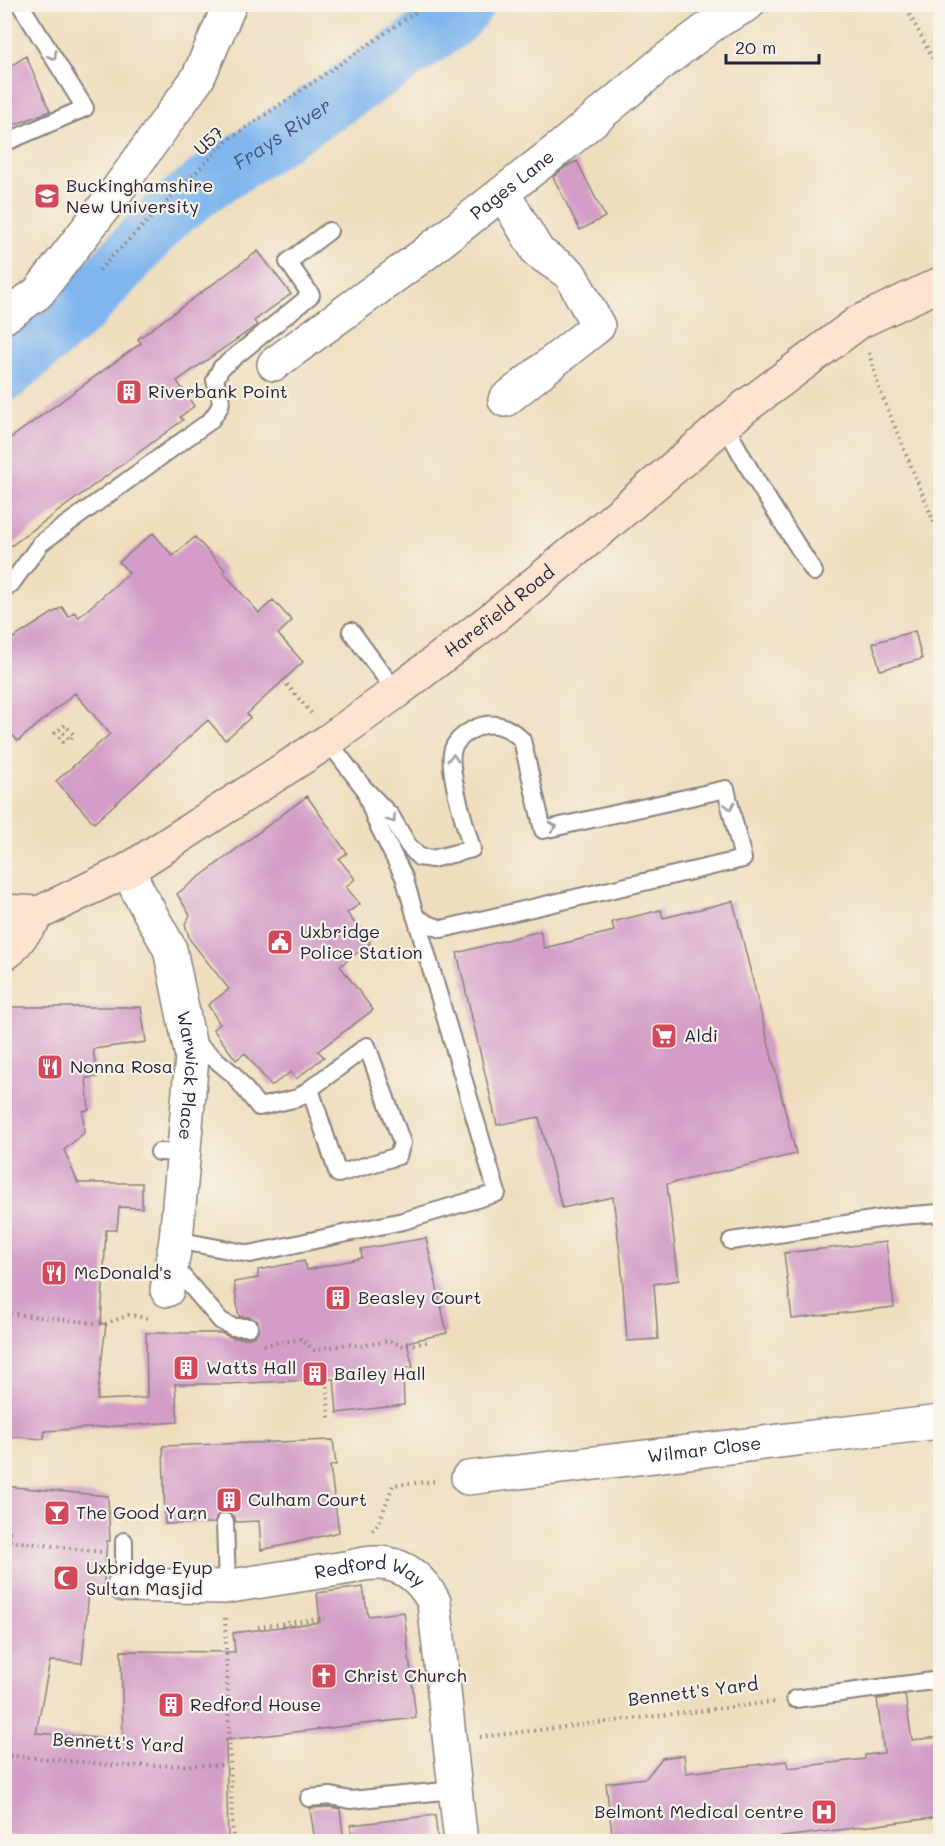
<svg xmlns="http://www.w3.org/2000/svg" width="945" height="1846" font-family="Mali,sans-serif">
	<style>
		.lines { fill: none; stroke-linecap: round; stroke-linejoin: round }
		.river { stroke: #7fb6ee; stroke-width: 56 }
		.building { fill: #d39dc7 }
		.service-casing { stroke: #88807c; stroke-width: 20 }
		.minor-casing { stroke: #88807c; stroke-width: 36 }
		.secondary-casing { stroke: #88807c; stroke-width: 36 }
		.path { stroke: #88807c; stroke-width: 4; stroke-dasharray: 1.5 4.5; stroke-linecap: butt }
		.service { stroke: #fff; stroke-width: 16 }
		.minor { stroke: #fff; stroke-width: 33 }
		.secondary { stroke: #fde4d1; stroke-width: 33 }
		.oneway { stroke: #9c9ca7 }
		.labels { text-anchor: middle; stroke-width: 4.5; stroke-linejoin: round; paint-order: stroke }
		.street-label { font-size: 18px; fill: #22223b; stroke: #f7f3e8 }
		.poi-label { font-size: 18px; fill: #22223b; stroke: #f7f3e8; text-anchor: start }
		.water-label { font-size: 20px; font-style: italic; fill: #43567a; stroke: #f7f3e8 }
	</style>
	<rect width="100%" height="100%" fill="#f7f3e8"/>
	<filter id="ink" filterUnits="userSpaceOnUse"><feTurbulence type="fractalNoise" baseFrequency=".0167" numOctaves="2"/><feDisplacementMap in="SourceGraphic" scale="12" xChannelSelector="R" yChannelSelector="G"/><feConvolveMatrix kernelMatrix="1 2 1 2 8 2 1 2 1" color-interpolation-filters="sRGB"/></filter>
	<filter id="wash" filterUnits="userSpaceOnUse"><feTurbulence type="fractalNoise" baseFrequency=".008" numOctaves="4" result="noise"/><feDisplacementMap in="SourceGraphic" scale="24" xChannelSelector="R" yChannelSelector="G"/><feGaussianBlur stdDeviation="1.35" result="paint"/><feColorMatrix in="noise" values="0 0 0 0 0 0 0 0 0 0 0 0 0 0 0 0 0 1.4 0 .05"/><feComposite in="paint" operator="in"/></filter>
	<g filter="url(#wash)">
		<rect width="100%" height="100%" fill="#efdebd"/>
		<g class="lines">
			<path class="river" id="s1" d="M 4,374 L 82,307 L 166,215 L 208,183 L 384,67 L 455,18 L 466,4"/>
		</g>
		<g id="blocks">
			<path class="building" d="M 26,56 L 50,111 L 4,129 L 4,71 Z
				M 577,161 L 605,217 L 580,230 L 553,177 L 567,166 Z
				M 258,251 L 291,294 L 254,321 L 257,325 L 177,381 L 194,406 L 180,417 L 183,420 L 4,551 L 4,443 L 141,343 L 138,339 Z
				M 153,533 L 173,556 L 195,537 L 225,570 L 223,572 L 259,613 L 273,600 L 292,621 L 278,634 L 303,662 L 247,714 L 250,718 L 225,740 L 208,720 L 94,823 L 56,781 L 110,734 L 75,693 L 18,741 L 4,726 L 4,644 L 62,607 L 69,617 L 74,612 L 79,617 L 129,573 L 119,562 Z
				M 915,631 L 922,659 L 880,670 L 873,643 Z
				M 307,796 L 347,853 L 339,859 L 355,879 L 346,887 L 360,904 L 347,913 L 370,943 L 340,966 L 373,1010 L 318,1051 L 324,1057 L 296,1079 L 291,1072 L 271,1086 L 245,1053 L 236,1060 L 213,1029 L 220,1024 L 208,1005 L 229,989 L 190,940 L 185,924 L 190,915 L 177,894 Z
				M 733,901 L 796,1154 L 667,1184 L 679,1280 L 654,1284 L 658,1339 L 627,1341 L 621,1261 L 613,1197 L 562,1208 L 539,1117 L 497,1125 L 457,953 L 540,931 L 544,948 L 614,931 L 612,922 L 661,910 L 663,918 Z
				M 4,1007 L 141,1007 L 146,1042 L 93,1049 L 97,1077 L 86,1078 L 89,1110 L 83,1111 L 84,1133 L 64,1150 L 78,1183 L 142,1183 L 142,1208 L 119,1207 L 117,1230 L 106,1230 L 101,1324 L 106,1324 L 97,1400 L 147,1398 L 146,1333 L 221,1333 L 233,1338 L 249,1338 L 255,1336 L 259,1328 L 258,1321 L 250,1317 L 239,1317 L 234,1282 L 258,1278 L 258,1270 L 304,1261 L 307,1270 L 362,1258 L 361,1249 L 426,1238 L 447,1333 L 407,1342 L 413,1367 L 403,1368 L 404,1405 L 337,1413 L 334,1379 L 226,1384 L 175,1384 L 178,1422 L 45,1431 L 44,1439 L 4,1436 Z
				M 886,1242 L 894,1307 L 792,1319 L 784,1253 Z
				M 333,1440 L 336,1465 L 330,1466 L 339,1532 L 294,1543 L 261,1550 L 259,1521 L 236,1522 L 234,1516 L 229,1513 L 224,1512 L 219,1513 L 216,1518 L 215,1523 L 165,1524 L 163,1446 Z
				M 4,1486 L 108,1496 L 110,1541 L 107,1541 L 103,1593 L 89,1592 L 82,1663 L 50,1661 L 36,1733 L 123,1740 L 121,1651 L 235,1652 L 233,1633 L 320,1622 L 317,1593 L 363,1587 L 368,1616 L 404,1612 L 416,1718 L 226,1740 L 228,1842 L 54,1842 L 4,1835 L 4,1563 L 10,1531 L 4,1531 Z
				M 905,1695 L 912,1740 L 940,1737 L 940,1817 L 744,1842 L 613,1842 L 606,1783 L 646,1778 L 662,1758 L 684,1755 L 686,1773 L 787,1761 L 788,1768 L 865,1759 L 865,1755 L 884,1753 L 877,1699 Z
				M 330,1807 L 340,1809 L 344,1842 L 315,1842 L 310,1808 Z
				M 435,1815 L 438,1842 L 352,1842 L 351,1825 Z"/>
		</g>
	</g>
	<g filter="url(#ink)">
		<use href="#blocks" fill-opacity="0" stroke="#88807c" stroke-width="1.5"/>
		<g class="lines">
			<g class="service-casing">
				<path id="service" d="M 4,143 L 85,108 L 20,4
					M 725,424 C 751,476 783,523 814,572
					M 4,588 L 11,584 L 41,543 L 210,421 C 226,401 221,402 215,380 L 221,368 L 311,295 L 288,262 L 329,231
					M 351,631 L 396,692
					M 328,741 L 363,787 L 391,816 L 408,845 L 419,857 L 432,859 L 472,849 C 466,827 446,767 453,749 C 456,739 471,729 481,726 C 497,721 511,729 522,740 L 543,830 L 726,789 L 743,859 L 442,929 L 428,924 L 415,916
					M 192,1040 L 233,1074 L 259,1107 L 298,1098 L 367,1046 L 402,1143 L 398,1156 L 338,1174 L 310,1089
					M 159,1152 L 184,1153
					M 176,1240 L 250,1254 L 403,1221 L 497,1193 L 404,877 L 376,821 L 366,794
					M 731,1241 L 899,1216 L 940,1213
					M 172,1264 L 221,1321 L 233,1327 L 249,1327
					M 225,1522 L 227,1586
					M 124,1541 L 124,1585
					M 795,1699 L 940,1680
					M 309,1798 L 331,1796 L 350,1800 L 455,1790"/>
			</g>
			<g class="minor-casing">
				<g id="minor">
					<path d="M 503,193 L 538,252 L 570,274 L 598,326 L 505,400"/>
					<path d="M 4,317 L 38,293 L 118,189 L 198,78 L 230,4"/>
					<path id="s2" d="M 274,364 L 422,256 L 561,147 L 663,62 L 716,22 L 748,4"/>
					<path id="s3" d="M 128,870 L 139,893 L 170,949 L 192,1057 L 176,1240 L 167,1290"/>
					<path id="s4" d="M 468,1478 L 940,1422"/>
					<path id="s5" d="M 124,1585 L 224,1587 L 351,1567 C 389,1556 416,1568 434,1602 L 461,1842"/>
				</g>
			</g>
			<g class="secondary-casing">
				<g id="secondary">
					<path d="M 4,911 L 39,913"/>
					<path id="s6" d="M 4,954 L 10,950 L 39,913 L 128,870 L 328,741 L 396,692 L 494,617 L 604,527 L 745,407 L 859,322 L 940,284"/>
				</g>
			</g>
			<path class="path" d="M 904,4 L 940,72
				M 99,270 L 228,140 L 428,4
				M 869,353 L 879,388 L 940,537
				M 283,680 L 312,714
				M 63,733 L 70,740 L 74,735 L 65,725 L 55,733 L 66,746
				M 4,808 L 9,804
				M 4,1313 L 105,1324 L 129,1315 L 148,1318
				M 264,1345 L 301,1339 L 314,1350 L 348,1344 L 360,1346 L 388,1341 L 405,1346 L 427,1342
				M 327,1380 L 329,1419
				M 372,1530 L 379,1523 L 393,1485 L 438,1481
				M 4,1540 L 102,1552
				M 225,1618 L 233,1842
				M 258,1627 L 324,1618
				M 480,1737 L 774,1702
				M 4,1755 L 123,1766 L 231,1765"/>
			<use href="#service" class="service"/>
			<use href="#minor" class="minor"/>
			<use href="#secondary" class="secondary"/>
		</g>
		<defs><path id="oneway-chevron" d="M-2-3.5L2.5 0L-2 3.5" fill="none" stroke-width="1.6" stroke-linecap="round" stroke-linejoin="round" transform="scale(1.5)"/></defs>
		<g class="oneway">
			<use href="#oneway-chevron" transform="translate(53 56) rotate(58)"/>
			<use href="#oneway-chevron" transform="translate(453 758) rotate(-86)"/>
			<use href="#oneway-chevron" transform="translate(730 806) rotate(77)"/>
			<use href="#oneway-chevron" transform="translate(392 819) rotate(55)"/>
			<use href="#oneway-chevron" transform="translate(553 827) rotate(-11)"/>
		</g>
	</g>
	<defs>
		<g id="university-square" transform="scale(1.35)"><rect x="-9" y="-9" width="18" height="18" rx="4" fill="#d1495b" stroke="#f7f3e8"/><path d="M0-5L7-2L0 1L-7-2ZM-4 1L0 2.5L4 1V4Q0 6-4 4Z" fill="#fff"/></g>
		<g id="building-square" transform="scale(1.35)"><rect x="-9" y="-9" width="18" height="18" rx="4" fill="#d1495b" stroke="#f7f3e8"/><path d="M-4-6H4V6H1V3H-1V6H-4ZM-2.5-4.3h1.7v1.8h-1.7ZM.8-4.3h1.7v1.8H.8ZM-2.5-1h1.7V.8h-1.7ZM.8-1h1.7V.8H.8Z" fill="#fff"/></g>
		<g id="civic-square" transform="scale(1.35)"><rect x="-9" y="-9" width="18" height="18" rx="4" fill="#d1495b" stroke="#f7f3e8"/><path d="M-.6-6.5H3V-4.5H.6V-3L4-1V1h2V6H-6V1h2V-1L-.6-3ZM-1.2 2.5V6h2.4V2.5Z" fill="#fff"/></g>
		<g id="supermarket-square" transform="scale(1.35)"><rect x="-9" y="-9" width="18" height="18" rx="4" fill="#d1495b" stroke="#f7f3e8"/><path d="M-6-5.5h2.5l.6 2H6L4.5 2H-2.5L-4.4-4H-6ZM-1.5 3.2a1.3 1.3 0 1 0 .1 0ZM3 3.2a1.3 1.3 0 1 0 .1 0Z" fill="#fff"/></g>
		<g id="restaurant-square" transform="scale(1.35)"><rect x="-9" y="-9" width="18" height="18" rx="4" fill="#d1495b" stroke="#f7f3e8"/><path d="M-5-6h1v4h1v-4h1v4h1v-4h1v5L-1.5 .5V6h-2V.5L-5-1ZM5-6V6H3V1.5H1.5Q1.5-4 5-6Z" fill="#fff"/></g>
		<g id="bar-square" transform="scale(1.35)"><rect x="-9" y="-9" width="18" height="18" rx="4" fill="#d1495b" stroke="#f7f3e8"/><path d="M-6-5H6L.8 .8V4.5H3.5V6h-7V4.5H-.8V.8Z" fill="#fff"/></g>
		<g id="mosque-square" transform="scale(1.35)"><rect x="-9" y="-9" width="18" height="18" rx="4" fill="#d1495b" stroke="#f7f3e8"/><path d="M3.5-4.9A6 6 0 1 0 3.5 4.9A5 5 0 1 1 3.5-4.9Z" fill="#fff"/></g>
		<g id="church-square" transform="scale(1.35)"><rect x="-9" y="-9" width="18" height="18" rx="4" fill="#d1495b" stroke="#f7f3e8"/><path d="M-1.2-6h2.4v3.5h3.3v2.4h-3.3V6h-2.4V-.1h-3.3v-2.4h3.3Z" fill="#fff"/></g>
		<g id="hospital-square" transform="scale(1.35)"><rect x="-9" y="-9" width="18" height="18" rx="4" fill="#d1495b" stroke="#f7f3e8"/><path d="M-5-5h3v3.5h4V-5h3V5h-3V1.5h-4V5h-3Z" fill="#fff"/></g>
	</defs>
	<g fill-rule="evenodd">
		<use href="#university-square" x="47" y="196"/>
		<use href="#building-square" x="129" y="392"/>
		<use href="#civic-square" x="280" y="942"/>
		<use href="#supermarket-square" x="664" y="1036"/>
		<use href="#restaurant-square" x="50" y="1067"/>
		<use href="#restaurant-square" x="54" y="1273"/>
		<use href="#building-square" x="338" y="1298"/>
		<use href="#building-square" x="186" y="1368"/>
		<use href="#building-square" x="315" y="1374"/>
		<use href="#building-square" x="229" y="1500"/>
		<use href="#bar-square" x="57" y="1513"/>
		<use href="#mosque-square" x="66" y="1578"/>
		<use href="#church-square" x="324" y="1676"/>
		<use href="#building-square" x="171" y="1705"/>
		<use href="#hospital-square" x="824" y="1812"/>
	</g>
	<g class="labels">
		<g class="street-label">
			<text transform="translate(209 141) rotate(-43)" y="6">U57</text>
			<text dy="6" stroke="none"><textPath href="#s2" startOffset="298">Pages Lane</textPath></text>
			<text dy="6" stroke="none"><textPath href="#s6" startOffset="606">Harefield Road</textPath></text>
			<text dy="6" stroke="none"><textPath href="#s3" startOffset="218">Warwick Place</textPath></text>
			<text dy="6" stroke="none"><textPath href="#s4" startOffset="238">Wilmar Close</textPath></text>
			<text dy="6" stroke="none"><textPath href="#s5" startOffset="249">Redford Way</textPath></text>
			<text transform="translate(693 1692) rotate(-7)" y="6">Bennett's Yard</text>
			<text transform="translate(118 1743) rotate(3)" y="6">Bennett's Yard</text>
		</g>
		<g class="poi-label">
			<text x="66" y="192">Buckinghamshire<tspan x="66" dy="21">New University</tspan></text>
			<text x="148" y="398">Riverbank Point</text>
			<text x="300" y="938">Uxbridge<tspan x="300" dy="21">Police Station</tspan></text>
			<text x="684" y="1042">Aldi</text>
			<text x="70" y="1073">Nonna Rosa</text>
			<text x="74" y="1279">McDonald's</text>
			<text x="358" y="1304">Beasley Court</text>
			<text x="206" y="1374">Watts Hall</text>
			<text x="334" y="1380">Bailey Hall</text>
			<text x="248" y="1506">Culham Court</text>
			<text x="76" y="1519">The Good Yarn</text>
			<text x="86" y="1574">Uxbridge Eyup<tspan x="86" dy="21">Sultan Masjid</tspan></text>
			<text x="344" y="1682">Christ Church</text>
			<text x="190" y="1711">Redford House</text>
			<text x="804" y="1818" text-anchor="end">Belmont Medical centre</text>
		</g>
		<g class="water-label">
			<text dy="7" stroke="none"><textPath href="#s1" startOffset="369">Frays River</textPath></text>
		</g>
	</g>
	<rect width="945" height="1846" fill="none" stroke="#f7f3e8" stroke-width="24"/>
	<path d="M726 54v9h93v-9" fill="none" stroke="#22223b" stroke-width="3"/>
	<text x="735" y="54" font-size="18" fill="#22223b" stroke="#f7f3e8" stroke-width="4.5" paint-order="stroke">20 m</text>
</svg>
